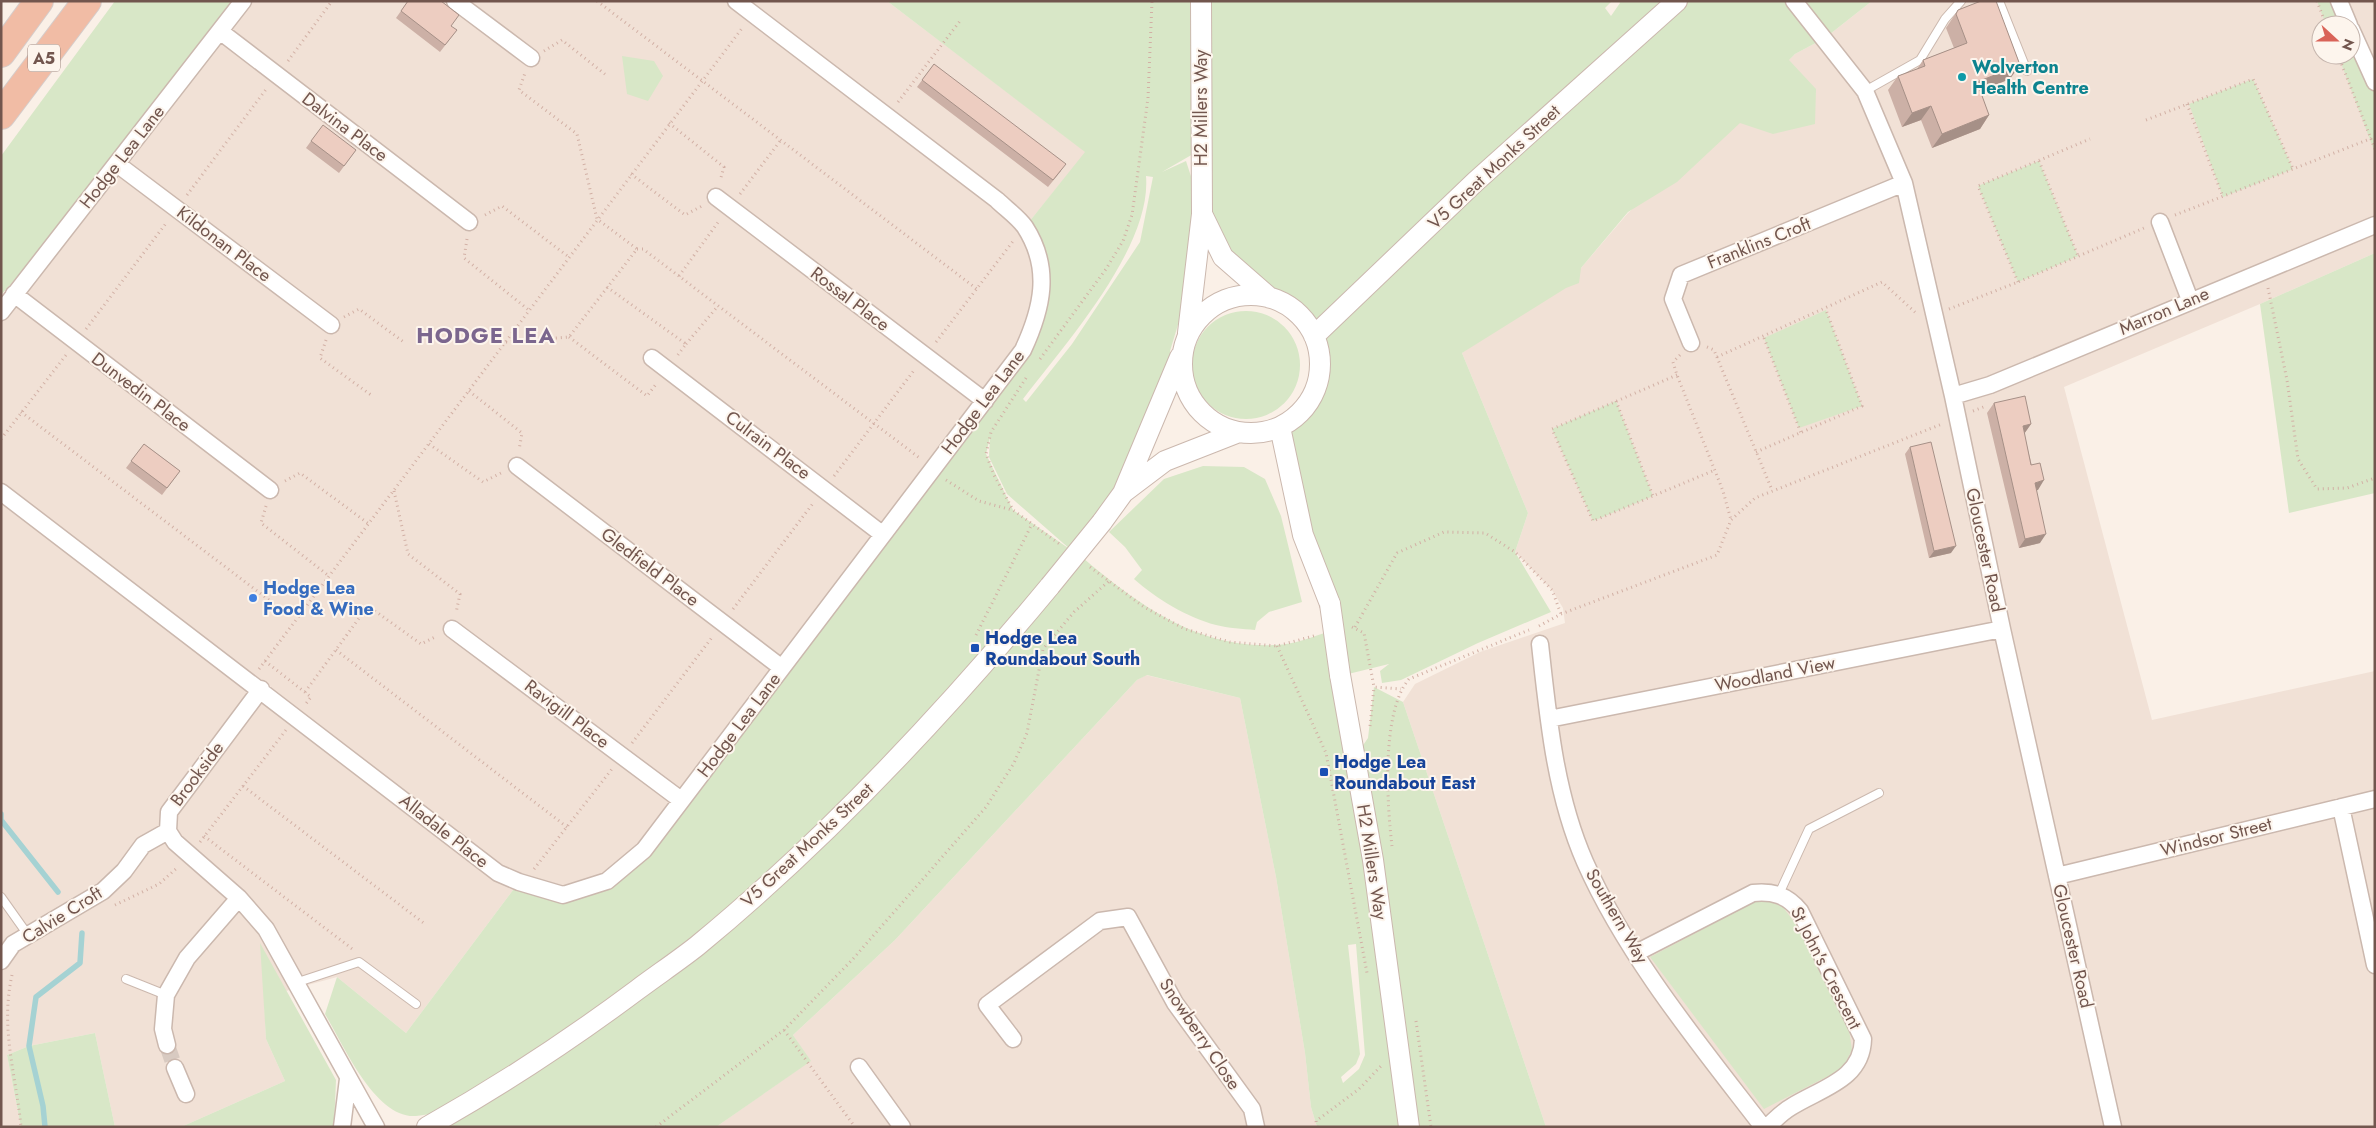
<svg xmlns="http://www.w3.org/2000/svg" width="2376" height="1128" font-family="Jost,sans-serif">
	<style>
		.residential { fill: #f1e1d6; fill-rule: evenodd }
		.green { fill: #d8e7c7; fill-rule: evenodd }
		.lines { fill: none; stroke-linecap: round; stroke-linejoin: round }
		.stream { stroke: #a5d2d3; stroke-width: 5.5 }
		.minor-tunnel { stroke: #d8cac1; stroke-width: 16; stroke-dasharray: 16 8; stroke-linecap: butt }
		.service-casing { stroke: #cbb8ae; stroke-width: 10 }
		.minor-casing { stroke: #cbb8ae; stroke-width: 19 }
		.tertiary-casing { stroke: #cbb8ae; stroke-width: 22 }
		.trunk-casing { stroke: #d5ccca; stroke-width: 30 }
		.path { stroke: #d2b0a5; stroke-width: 3; stroke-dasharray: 1 4; stroke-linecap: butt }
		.service { stroke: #fff; stroke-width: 8 }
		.minor { stroke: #fff; stroke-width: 16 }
		.tertiary { stroke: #fff; stroke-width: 20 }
		.trunk { stroke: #f1bca5; stroke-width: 28 }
		.tertiary-bridge-casing { stroke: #cbb8ae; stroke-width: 22; stroke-linecap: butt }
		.tertiary-bridge { stroke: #fff; stroke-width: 20 }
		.wall { fill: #ccb0a6 }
		.shaded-wall { fill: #a69087 }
		.building { fill: #edcdc1; stroke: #a69087 }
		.culture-dot { fill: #0f9aa8; stroke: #fdf5ed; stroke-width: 2 }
		.shop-dot { fill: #3f7fe0; stroke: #fdf5ed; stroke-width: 2 }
		.transit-dot { fill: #1a4fb4; stroke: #fdf5ed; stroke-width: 2 }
		.labels { text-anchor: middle; stroke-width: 4; stroke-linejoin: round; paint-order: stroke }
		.shield { fill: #fdf5ed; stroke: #9c867e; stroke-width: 1 }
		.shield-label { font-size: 16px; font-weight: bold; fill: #72564e }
		.culture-label { font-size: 18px; font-weight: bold; fill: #0d838f; stroke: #fdf5ed; text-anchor: start }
		.street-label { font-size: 18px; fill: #72564e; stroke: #fdf5ed }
		.shop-label { font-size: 18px; font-weight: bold; fill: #366cbe; stroke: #fdf5ed; text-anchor: start }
		.transit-label { font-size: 18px; font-weight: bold; fill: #164399; stroke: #fdf5ed; text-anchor: start }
		.district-label { font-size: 22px; font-weight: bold; letter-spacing: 1px; fill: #7b668e; stroke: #fdf5ed }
	</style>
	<rect width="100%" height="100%" fill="#faf0e7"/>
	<path class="residential" d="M 241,1 L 887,1 L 1086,152 L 1025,227 L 1037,255 L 1037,320 L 644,850 L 607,881 L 563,895 L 519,882 L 406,1033 L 337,977 L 264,997 L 266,1039 L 285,1081 L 181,1127 L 115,1127 L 95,1033 L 29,1046 L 7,1055 L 21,1127 L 1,1127 L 1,312 Z
		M 1872,1 L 2375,1 L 2375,253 L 2260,304 L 2064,387 L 2152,720 L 2375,671 L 2375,1127 L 1546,1127 L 1403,702 L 1415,684 L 1480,652 L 1565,623 L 1563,608 L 1552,590 L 1515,552 L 1528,513 L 1462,353 L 1581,268 L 1628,213 L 1795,54 L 1825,38 ZM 2321,25 L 2351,25 L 2351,55 L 2321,55 Z
		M 1146,675 L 1240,698 L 1276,877 L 1305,1053 L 1311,1107 L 1317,1127 L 716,1127 L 810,1061 L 793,1035 L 895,940 L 1137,680 Z"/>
	<path class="green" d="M 115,1 L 241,1 L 117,164 L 1,295 L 1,156 Z
		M 887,1 L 1612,1 L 1605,8 L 1611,16 L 1620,3 L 1619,1 L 1872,1 L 1825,38 L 1795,54 L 1789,60 L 1816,89 L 1815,124 L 1773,134 L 1740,123 L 1677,182 L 1628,212 L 1581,268 L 1579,283 L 1566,288 L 1462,353 L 1528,513 L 1515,552 L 1551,612 L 1478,643 L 1401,680 L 1382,683 L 1380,671 L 1389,664 L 1340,676 L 1355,757 L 1368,738 L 1374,687 L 1403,702 L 1546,1127 L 1317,1127 L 1311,1107 L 1305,1053 L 1276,877 L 1240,698 L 1147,675 L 1137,680 L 895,940 L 793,1035 L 811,1061 L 716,1127 L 427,1127 L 465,1105 C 449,1108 432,1115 416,1116 C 375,1119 343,1044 325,1014 L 337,977 L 406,1033 L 519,882 L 563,895 L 607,881 L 644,850 L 1023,350 L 1042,294 L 1025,227 L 1085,152 ZM 1200,150 L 1201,207 L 1186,161 L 1162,172 ZM 1146,176 L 1153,177 L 1140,242 L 1072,344 L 1026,402 L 1023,399 C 1065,344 1152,247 1146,176 ZM 1208,226 C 1228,249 1247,275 1268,296 C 1277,305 1291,307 1300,317 C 1336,355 1320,401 1280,427 L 1331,631 C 1314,636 1293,645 1276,645 C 1195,649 1135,602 1077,553 L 1123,493 L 1174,385 L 1170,351 ZM 990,437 L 989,457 L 1007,494 L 1071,550 L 1013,510 L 986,454 ZM 1356,944 L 1365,1055 L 1359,1069 L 1343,1083 L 1341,1077 L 1356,1064 L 1360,1054 L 1348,945 Z
		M 2317,1 L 2339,1 L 2349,25 L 2326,25 Z
		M 2351,28 L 2375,80 L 2375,153 L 2338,55 L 2351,55 Z
		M 622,56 L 654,61 L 663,76 L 648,101 L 627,94 Z
		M 2253,79 L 2293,169 L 2223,197 L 2189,104 Z
		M 2039,161 L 2078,256 L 2018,282 L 1978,186 Z
		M 2375,253 L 2375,493 L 2289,513 L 2260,304 Z
		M 1826,310 L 1862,406 L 1799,428 L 1764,338 Z
		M1192 365a54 54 0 1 1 108 0a54 54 0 1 1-108 0Z
		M 1616,401 L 1653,496 L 1593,521 L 1552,429 Z
		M 1203,466 L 1244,467 L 1265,479 L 1281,516 L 1302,602 L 1269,612 L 1257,622 L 1255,630 C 1243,629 1228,628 1216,625 C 1186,617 1157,599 1134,579 L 1142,570 L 1125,547 L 1109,532 L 1164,479 Z
		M 1762,898 L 1783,907 L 1797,926 L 1848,1023 L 1852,1050 L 1842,1069 L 1764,1109 L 1650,957 Z
		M 260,943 L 336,1080 L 334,1127 L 181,1127 L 285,1081 L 266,1039 Z
		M 95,1033 L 115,1127 L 21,1127 L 7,1055 L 29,1046 Z"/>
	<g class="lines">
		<path class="stream" d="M 1,814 L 1,820 L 58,892
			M 45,1127 L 43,1106 L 29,1046 L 36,997 L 80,963 L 82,933"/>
		<path class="minor-tunnel" d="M 167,1045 L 175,1068"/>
		<g class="service-casing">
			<path id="service" d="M 1999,1 L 2027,71
				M 1865,91 L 1920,60 L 1945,19 L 1961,1
				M 1779,894 L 1809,829 L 1879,793
				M 1,897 L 28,935
				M 126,979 L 166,995
				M 295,983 L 359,962 L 416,1004"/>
		</g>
		<g class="minor-casing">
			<path id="minor" d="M 455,1 L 531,58
				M 1794,1 L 1865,91 L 1904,183 L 1953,396 L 2002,629 L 2113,1127
				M 2339,1 L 2349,25
				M 2351,29 L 2375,82
				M 221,32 L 469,222
				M 117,164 L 331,325
				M 716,197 L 985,401
				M 2160,222 L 2190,300
				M 14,294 L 270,490
				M 1,312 L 243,1
				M 1691,343 L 1673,299 L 1681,275 L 1904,183
				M 652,358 L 882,534
				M 1953,396 L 1990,385 L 2375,225
				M 517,466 L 782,668
				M 1,492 L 498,873 L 519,882 L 563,895 L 607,881 L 644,850 L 1023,350 C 1042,309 1052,269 1025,227 C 1018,217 1005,208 997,200 L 736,1
				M 452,629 L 681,800
				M 1540,644 C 1548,717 1555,794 1585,862 C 1627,957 1700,1045 1763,1127
				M 261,689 L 169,812 L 168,831 L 175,842 L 239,898 L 266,929 L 376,1127
				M 1549,719 L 2002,629
				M 2341,807 L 2375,965
				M 2057,876 L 2375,799
				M 1636,953 L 1753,893 C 1773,891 1787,895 1800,911 L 1863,1039 C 1862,1080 1821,1088 1791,1107 C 1782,1112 1775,1120 1767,1127
				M 1,961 L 13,944 L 103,891 L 124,871 L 143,845 L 168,831
				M 1013,1039 L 987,1005 L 1100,921 L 1128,917 L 1175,1003 L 1252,1109 L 1256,1127
				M 167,1045 L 163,1029 L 166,995 L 187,958 L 239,898
				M 859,1067 L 902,1127
				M 175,1068 L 186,1094
				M 342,1127 L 348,1079"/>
		</g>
		<g class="tertiary-casing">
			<path id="tertiary" d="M 1202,214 L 1223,257 L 1270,298
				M1182 364a69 69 0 1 1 138 0a69 69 0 1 1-138 0Z
				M 1188,333 L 1202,214 L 1201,1
				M 1314,336 L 1475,182 L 1677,1
				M 1280,427 L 1303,535 L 1330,604
				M 1124,492 L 1165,461 L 1239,432
				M 1102,522 L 1123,493 L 1180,357
				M 1340,675 L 1373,860 L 1409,1127
				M 427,1127 C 500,1086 570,1040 637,990 C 657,975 678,961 697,946 C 827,839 943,715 1050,586"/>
		</g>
		<g class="trunk-casing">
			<path id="trunk" d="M 1,53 L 39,1
				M 1,115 L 87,1"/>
		</g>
		<path class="path" d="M 597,1 L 977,289
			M 2317,1 L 2326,25
			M 544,51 L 562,40 L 606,75
			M 2338,55 L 2375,149
			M 288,61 L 332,1
			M 898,102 L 960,21
			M 2187,104 L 2223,197
			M 2146,120 L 2253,79 L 2293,169
			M 669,123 L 724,167 L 720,181
			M 2039,161 L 2078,256
			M 631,174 L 685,215 L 702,206
			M 740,194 L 780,141
			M 187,195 L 267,88
			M 485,215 L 502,206 L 570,258
			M 2175,215 L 2375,137
			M 467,239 L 464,258 L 530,311
			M 637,249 L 643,249 L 921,459
			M 679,276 L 719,221
			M 2018,282 L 1978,186 L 2090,139
			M 607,287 L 686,344 L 677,356
			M 2268,288 L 2287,380 L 2298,459 L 2317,489 L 2347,488 L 2375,478
			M 1949,309 L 2018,282 L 2144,228
			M 344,317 L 359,309 L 405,343
			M 86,329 L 167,222
			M 569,337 L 647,396 L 657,383
			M 1764,338 L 1801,433
			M 326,340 L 320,358 L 371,395
			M 506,342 L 569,337 L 637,249 L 597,219 L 577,134 L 519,90 L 525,73
			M 936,342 L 1014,240
			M 686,344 L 718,306
			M 1707,347 L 1714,350 L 1772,490
			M 1680,355 L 1673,362 L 1677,375 L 1723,491 L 1731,520
			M 1717,357 L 1882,282 L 1917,314
			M 1040,359 L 1106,269 L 1123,241 L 1132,215 L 1148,98 L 1152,1
			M 1677,375 L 1552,429 L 1593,521 L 1715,470
			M 1026,378 L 991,432 L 986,454 L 994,475 L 1013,510 L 1061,545
			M 469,391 L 522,433 L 519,450
			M 1616,401 L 1653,496
			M 1973,411 L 1986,406
			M 21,412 L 273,603
			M 1,439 L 66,355
			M 429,444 L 483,482 L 503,472
			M 1756,452 L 1862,406 L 1826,310
			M 834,476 L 915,369
			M 946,480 L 979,501 L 1012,510
			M 285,481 L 300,473 L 369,524
			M 394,491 L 408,554 L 460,594 L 456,613
			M 266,506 L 261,523 L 329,576
			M 1090,567 L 1144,607 L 1185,629 L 1230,642 L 1277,646 L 1317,635
			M 733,609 L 814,502
			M 1539,626 L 1561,614 L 1717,555 L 1731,520 L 1755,498 L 1942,424
			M 1352,627 L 1364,633 L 1374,687 L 1401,689
			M 1355,627 L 1397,553 L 1444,532 L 1485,533 L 1515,552 L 1552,590 L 1561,614
			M 976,635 L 1032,524
			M 1277,646 L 1326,753 L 1367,973
			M 336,650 L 567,827
			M 265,661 L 311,697 L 305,705
			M 259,669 L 743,27
			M 305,692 L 368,606 L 421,644 L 437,636
			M 1370,726 L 1374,687
			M 632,743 L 713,636
			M 243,786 L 425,924
			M 204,836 L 355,951
			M 200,842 L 286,730
			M 1392,846 C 1387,804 1381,712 1409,679 L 1529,630
			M 534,869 L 612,769
			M 115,905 L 159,884 L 178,867
			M 12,975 C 0,1029 16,1074 21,1127
			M 1416,1021 L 1431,1127
			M 784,1030 L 855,1127
			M 656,1127 L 784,1030 L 852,960 L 986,807 L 1014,763 L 1027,733 L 1043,649 L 1074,612 L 1109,581
			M 1317,1127 L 1316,1121 L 1359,1089 L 1381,1066"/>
		<use href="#service" class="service"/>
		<use href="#minor" class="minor"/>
		<use href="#tertiary" class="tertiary"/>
		<use href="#trunk" class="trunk"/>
		<g class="tertiary-bridge-casing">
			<path id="tertiary-bridge" d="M 1050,586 L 1102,522
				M 1330,604 L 1340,675"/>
		</g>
		<use href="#tertiary-bridge" class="tertiary-bridge"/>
	</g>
	<path class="wall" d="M 408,1 L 457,30 L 440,52 L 396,18 Z
		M 1958,10 L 2010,79 L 1980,91 L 1989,115 L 1980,129 L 1932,148 L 1921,120 L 1902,127 L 1888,90 L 1898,76 L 1917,69 L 1923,60 L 1954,48 L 1946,28 Z
		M 934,64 L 1061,171 L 1048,187 L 917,87 Z
		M 311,141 L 356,150 L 339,173 L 306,148 Z
		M 1994,403 L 2031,424 L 2024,434 L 2038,490 L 2036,490 L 2040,543 L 2019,548 L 1987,413 Z
		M 144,444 L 180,471 L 162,495 L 126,468 Z
		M 1910,447 L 1951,553 L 1929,558 L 1905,454 Z"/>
	<path class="shaded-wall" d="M 2020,65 L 2010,79 L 1967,96 L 1977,82 Z
		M 1931,106 L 1921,120 L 1902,127 L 1912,113 Z
		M 1989,115 L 1980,129 L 1932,148 L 1942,134 Z
		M 2031,424 L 2024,434 L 2023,426 Z
		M 2044,480 L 2038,490 L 2028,492 L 2035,483 Z
		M 2046,534 L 2040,543 L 2019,548 L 2025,539 Z
		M 1956,546 L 1951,553 L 1929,558 L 1934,551 Z"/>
	<path class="building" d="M 408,1 L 441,1 L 459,15 L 451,26 L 457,30 L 445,45 L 401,11 Z
		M 1981,1 L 1996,1 L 2020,65 L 1977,82 L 1989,115 L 1942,134 L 1931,106 L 1912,113 L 1898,76 L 1925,66 L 1923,60 L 1967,43 L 1956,14 L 1958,10 Z
		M 934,64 L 1066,164 L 1053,180 L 922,80 Z
		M 323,125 L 356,150 L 344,166 L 311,141 Z
		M 2025,396 L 2031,424 L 2023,426 L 2031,465 L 2040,463 L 2044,480 L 2035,483 L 2046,534 L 2025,539 L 1994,403 Z
		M 1931,442 L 1956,546 L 1934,551 L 1910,447 Z
		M 144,444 L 180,471 L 167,488 L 131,461 Z"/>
	<circle class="culture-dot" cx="1962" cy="77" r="5"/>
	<circle class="shop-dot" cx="253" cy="598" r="5"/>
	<g class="transit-dot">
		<rect x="970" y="643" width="10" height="10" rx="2.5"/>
		<rect x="1319" y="767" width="10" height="10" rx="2.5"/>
	</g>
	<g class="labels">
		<rect class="shield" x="28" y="44.5" width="32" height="27" rx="4"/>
		<g class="shield-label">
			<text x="44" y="64">A5</text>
		</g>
		<g class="culture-label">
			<text x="1972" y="73">Wolverton<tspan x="1972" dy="21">Health Centre</tspan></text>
		</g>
		<g class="street-label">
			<text transform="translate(1201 108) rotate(-90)" y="6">H2 Millers Way</text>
			<text transform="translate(345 127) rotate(37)" y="6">Dalvina Place</text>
			<text transform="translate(122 157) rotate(-52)" y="6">Hodge Lea Lane</text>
			<text transform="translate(1494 167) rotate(-43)" y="6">V5 Great Monks Street</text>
			<text transform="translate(1759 243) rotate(-22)" y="6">Franklins Croft</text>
			<text transform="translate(224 244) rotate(37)" y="6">Kildonan Place</text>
			<text transform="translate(850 299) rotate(37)" y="6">Rossal Place</text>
			<text transform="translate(2164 311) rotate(-23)" y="6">Marron Lane</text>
			<text transform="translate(141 392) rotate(37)" y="6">Dunvedin Place</text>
			<text transform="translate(983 402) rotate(-53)" y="6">Hodge Lea Lane</text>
			<text transform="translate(768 445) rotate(37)" y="6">Culrain Place</text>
			<text transform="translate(1985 550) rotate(78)" y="6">Gloucester Road</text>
			<text transform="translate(650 567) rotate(37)" y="6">Gledfield Place</text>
			<text transform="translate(1775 674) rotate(-11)" y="6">Woodland View</text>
			<text transform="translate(567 714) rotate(37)" y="6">Ravigill Place</text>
			<text transform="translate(739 725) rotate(-53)" y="6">Hodge Lea Lane</text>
			<text transform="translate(197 774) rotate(-53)" y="6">Brookside</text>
			<text transform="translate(444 831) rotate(38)" y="6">Alladale Place</text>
			<text transform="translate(2216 837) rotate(-14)" y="6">Windsor Street</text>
			<text transform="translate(807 845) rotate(-43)" y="6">V5 Great Monks Street</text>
			<text transform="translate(1372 862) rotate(81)" y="6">H2 Millers Way</text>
			<text transform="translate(62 915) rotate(-32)" y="6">Calvie Croft</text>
			<text transform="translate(1617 916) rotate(60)" y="6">Southern Way</text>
			<text transform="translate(2073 946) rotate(77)" y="6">Gloucester Road</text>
			<text transform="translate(1826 968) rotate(63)" y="6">St John's Crescent</text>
			<text transform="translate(1200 1034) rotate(56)" y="6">Snowberry Close</text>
		</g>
		<g class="shop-label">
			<text x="263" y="594">Hodge Lea<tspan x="263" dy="21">Food &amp; Wine</tspan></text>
		</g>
		<g class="transit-label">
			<text x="985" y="644">Hodge Lea<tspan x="985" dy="21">Roundabout South</tspan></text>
			<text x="1334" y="768">Hodge Lea<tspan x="1334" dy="21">Roundabout East</tspan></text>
		</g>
		<g class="district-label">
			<text x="486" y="343">HODGE LEA</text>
		</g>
	</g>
	<rect width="2376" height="1128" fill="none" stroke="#72564e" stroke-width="5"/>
	<g transform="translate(2336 40) rotate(111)"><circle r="24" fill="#fdf5ed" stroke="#c5b5ad"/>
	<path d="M0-4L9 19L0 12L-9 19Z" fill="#d96358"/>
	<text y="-8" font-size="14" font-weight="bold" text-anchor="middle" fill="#72564e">N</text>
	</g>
</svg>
